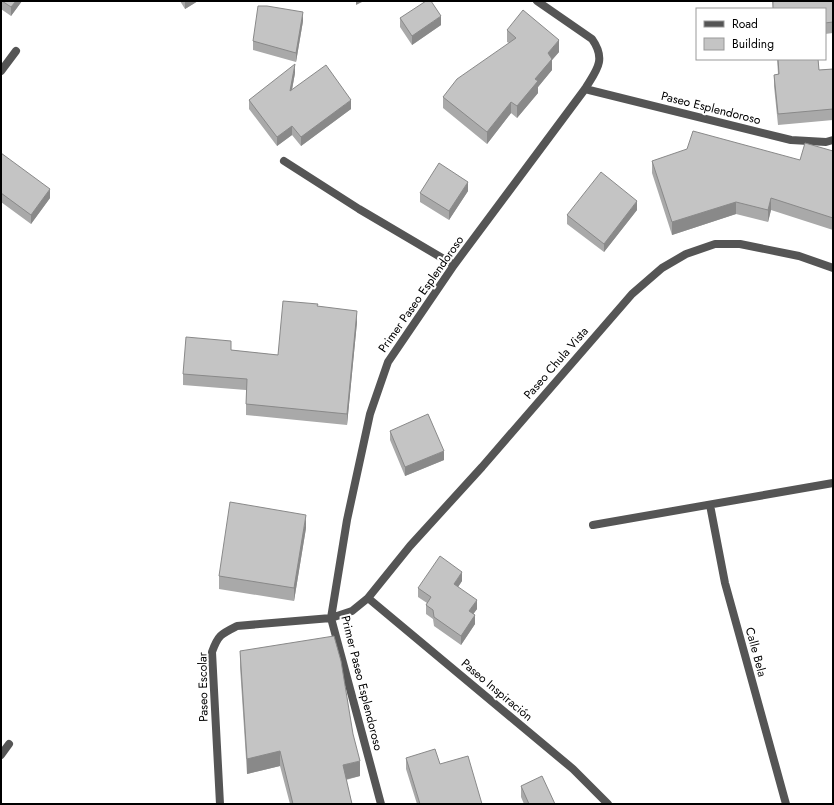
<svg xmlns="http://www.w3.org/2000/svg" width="834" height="805" font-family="Jost,sans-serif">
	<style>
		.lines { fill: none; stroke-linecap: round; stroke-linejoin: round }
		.street { stroke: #555; stroke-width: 8 }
		.wall { fill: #a9a9a9 }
		.shaded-wall { fill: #898989 }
		.building { fill: #c4c4c4; stroke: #898989 }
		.labels { text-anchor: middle; stroke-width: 4; stroke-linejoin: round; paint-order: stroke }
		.street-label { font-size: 12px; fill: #000; stroke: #fff }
	</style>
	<rect width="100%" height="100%" fill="#fff"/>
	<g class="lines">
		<path class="street" d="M 1,71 L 16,51
			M 585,89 L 791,140 L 826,142 L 833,140
			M 284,161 L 359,209 L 454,265
			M 710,505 L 725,583 L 786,804
			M 593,525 L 833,483
			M 368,598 L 573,769 L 608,804
			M 1,755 L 9,744
			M 220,804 L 212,652 C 218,635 221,634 237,626 L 331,618 L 352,611 L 368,598 L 410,546 L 482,467 L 632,294 L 662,268 L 686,254 L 715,244 L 740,244 L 799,256 L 833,268
			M 381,804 L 331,618 L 347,520 L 370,414 L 388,362 L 454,265 L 585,89 C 596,71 607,60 592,39 L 537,1"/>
	</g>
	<path class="wall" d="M 1,1 L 22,1 L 11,16 L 1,9 Z
		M 180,1 L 198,1 L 185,9 Z
		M 772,1 L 833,1 L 833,33 L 825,34 L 825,9 L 773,9 Z
		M 400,18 L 441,25 L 412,45 L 400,27 Z
		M 303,21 L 296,62 L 253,50 L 253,41 Z
		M 507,30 L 559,52 L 552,60 L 552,70 L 538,87 L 538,93 L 517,118 L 511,113 L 487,144 L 443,108 L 443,97 L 509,43 L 507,42 Z
		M 777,59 L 818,59 L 819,70 L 833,69 L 833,120 L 778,125 L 774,86 L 774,75 L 778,74 Z
		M 295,73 L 292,90 L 351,109 L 301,146 L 292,135 L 277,146 L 249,109 L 249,100 Z
		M 833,151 L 833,230 L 771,210 L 768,222 L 736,214 L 672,235 L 652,173 L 652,161 L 800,160 Z
		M 1,153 L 50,198 L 31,224 L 1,202 Z
		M 468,191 L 449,220 L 420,202 L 420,193 Z
		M 637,210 L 604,252 L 567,224 L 567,215 Z
		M 318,306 L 357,322 L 347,425 L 246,415 L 246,390 L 183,385 L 183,374 L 231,350 L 278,355 Z
		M 390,431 L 444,460 L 405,476 L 390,440 Z
		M 306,528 L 294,601 L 219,589 L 219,576 Z
		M 462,581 L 458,587 L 477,609 L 473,614 L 475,624 L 461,645 L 434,626 L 433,619 L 426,614 L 426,605 L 427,603 L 418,597 L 418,588 Z
		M 240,651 L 360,776 L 346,780 L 352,804 L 290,804 L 280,766 L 247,774 L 240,667 Z
		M 406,758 L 440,764 L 482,804 L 417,804 L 406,769 Z
		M 521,786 L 555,804 L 524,804 L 521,797 Z"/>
	<path class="shaded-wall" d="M 16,1 L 22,1 L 11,16 L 11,7 Z
		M 185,1 L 198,1 L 185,9 Z
		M 356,1 L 364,1 L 356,5 Z
		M 303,12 L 303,21 L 296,62 L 296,53 Z
		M 441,16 L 441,25 L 412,45 L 412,36 Z
		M 559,40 L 559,52 L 552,60 L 552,70 L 538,87 L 538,93 L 517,118 L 517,106 L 535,79 L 548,53 Z
		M 295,64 L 295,73 L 290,100 L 290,91 Z
		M 351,100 L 351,109 L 301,146 L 301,137 Z
		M 511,102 L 511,113 L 487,144 L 487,132 Z
		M 292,126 L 292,135 L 277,146 L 277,137 Z
		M 468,182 L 468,191 L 449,220 L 449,211 Z
		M 50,189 L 50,198 L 31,224 L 31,215 Z
		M 771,198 L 771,210 L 768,222 L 768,210 Z
		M 637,201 L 637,210 L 604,252 L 604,244 Z
		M 736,202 L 736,214 L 672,235 L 672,222 Z
		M 357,311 L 357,322 L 347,425 L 347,414 Z
		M 444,451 L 444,460 L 405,476 L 405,467 Z
		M 306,515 L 306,528 L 294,601 L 294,588 Z
		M 462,572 L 462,581 L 454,593 L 454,584 Z
		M 477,600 L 477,609 L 469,620 L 469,611 Z
		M 475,615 L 475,624 L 461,645 L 461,636 Z
		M 280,751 L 280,766 L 247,774 L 247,759 Z
		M 360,761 L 360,776 L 343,780 L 343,765 Z"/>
	<path class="building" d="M 2,1 L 16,1 L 11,7 Z
		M 426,1 L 431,1 L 441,16 L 412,36 L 400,18 Z
		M 773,1 L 833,1 L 833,22 L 825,23 L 825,9 L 773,9 Z
		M 258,6 L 267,6 L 303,12 L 296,53 L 253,41 Z
		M 523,10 L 559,40 L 548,53 L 552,59 L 535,79 L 538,81 L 517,106 L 511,102 L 487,132 L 443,97 L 457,79 L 516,38 L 507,30 Z
		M 778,59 L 818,59 L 819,70 L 833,69 L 833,109 L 778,114 L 774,75 L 779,74 Z
		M 295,64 L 290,91 L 326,65 L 351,100 L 301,137 L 292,126 L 277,137 L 249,100 Z
		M 693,131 L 800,160 L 805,143 L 833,151 L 833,218 L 771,198 L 768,210 L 736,202 L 672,222 L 652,161 L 687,149 Z
		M 1,153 L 50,189 L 31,215 L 1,193 Z
		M 439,163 L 468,182 L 449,211 L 420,193 Z
		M 601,172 L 637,201 L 604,244 L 567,215 Z
		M 283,301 L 318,304 L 317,306 L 357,311 L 347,414 L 246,404 L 247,379 L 183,374 L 186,337 L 231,341 L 231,350 L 278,355 Z
		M 428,414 L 444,451 L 405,467 L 390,431 Z
		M 230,502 L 306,515 L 294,588 L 219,576 Z
		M 440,556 L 462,572 L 454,584 L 477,600 L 469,611 L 475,615 L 461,636 L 434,617 L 433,610 L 426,605 L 431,597 L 418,588 Z
		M 334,636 L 341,661 L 353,734 L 360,761 L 343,765 L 352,804 L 293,804 L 280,751 L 247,759 L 240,651 Z
		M 435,749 L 440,764 L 468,756 L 482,804 L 420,804 L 406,758 Z
		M 542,776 L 555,804 L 529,804 L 521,786 Z"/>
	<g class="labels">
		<g class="street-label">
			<text transform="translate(711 108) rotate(14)" y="4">Paseo Esplendoroso</text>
			<text transform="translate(421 294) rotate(-55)" y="4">Primer Paseo Esplendoroso</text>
			<text transform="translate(556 363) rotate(-49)" y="4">Paseo Chula Vista</text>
			<text transform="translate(756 652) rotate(75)" y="4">Calle Bela</text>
			<text transform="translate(362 683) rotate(76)" y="4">Primer Paseo Esplendoroso</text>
			<text transform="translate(203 687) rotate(-91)" y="4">Paseo Escolar</text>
			<text transform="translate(497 690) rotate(40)" y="4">Paseo Inspiración</text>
		</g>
	</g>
	<rect width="834" height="805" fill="none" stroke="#000000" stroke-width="4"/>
	<rect x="696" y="8" width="130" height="52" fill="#ffffff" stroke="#999999"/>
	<rect x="704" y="21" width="20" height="6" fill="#555555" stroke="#999999"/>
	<text x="732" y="28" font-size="12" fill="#000000">Road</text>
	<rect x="704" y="38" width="20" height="12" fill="#c4c4c4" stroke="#999999"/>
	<text x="732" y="48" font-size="12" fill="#000000">Building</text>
</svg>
